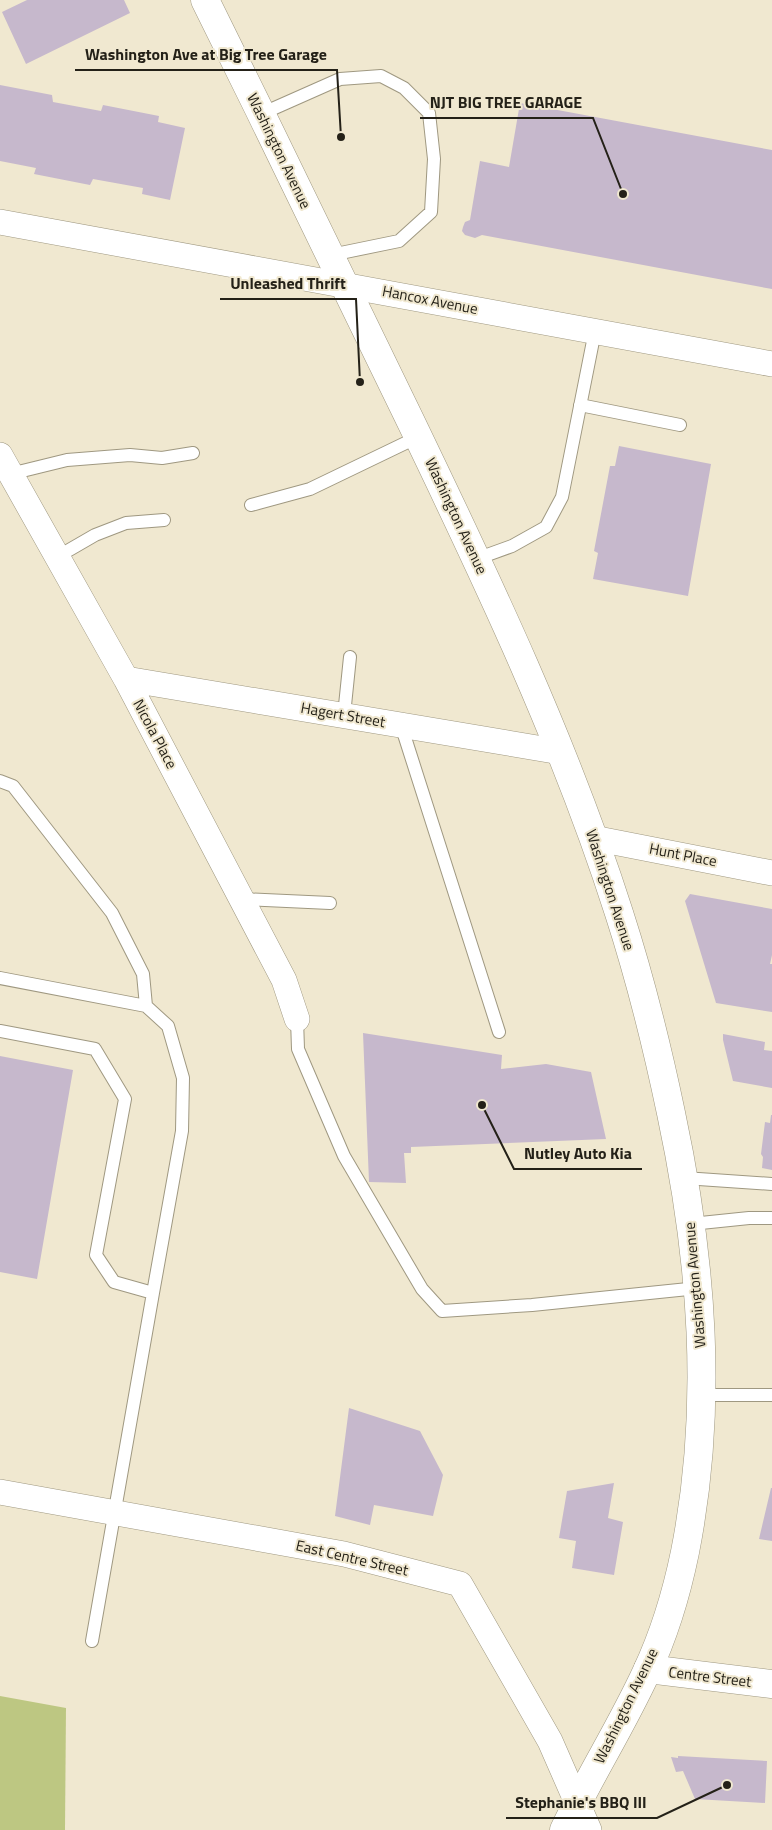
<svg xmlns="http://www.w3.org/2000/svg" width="772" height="1830" font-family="'Titillium Web',sans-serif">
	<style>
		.green { fill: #bdc782 }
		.building { fill: #c6b8cc }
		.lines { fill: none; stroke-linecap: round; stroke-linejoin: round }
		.service-casing { stroke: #9f9881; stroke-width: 14 }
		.minor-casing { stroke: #9f9881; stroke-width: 26 }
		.tertiary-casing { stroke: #9f9881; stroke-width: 29 }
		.secondary-casing { stroke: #9f9881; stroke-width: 29 }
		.service { stroke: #fff; stroke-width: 12 }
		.minor { stroke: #fff; stroke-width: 25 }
		.tertiary { stroke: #fff; stroke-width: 28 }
		.secondary { stroke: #fff; stroke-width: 28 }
		.labels { text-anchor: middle; stroke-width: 4; stroke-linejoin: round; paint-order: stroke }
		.street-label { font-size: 15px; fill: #242118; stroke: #f0e8d0 }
		.leader { fill: none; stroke: #242118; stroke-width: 2 }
		.callout-dot { fill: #242118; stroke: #f0e8d0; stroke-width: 2 }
		.callout-label { font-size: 16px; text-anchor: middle; font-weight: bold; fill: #242118; stroke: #f0e8d0; stroke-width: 4; stroke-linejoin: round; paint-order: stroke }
	</style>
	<rect width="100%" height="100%" fill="#f0e8d0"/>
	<path class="green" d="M 0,1696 L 66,1708 L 65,1830 L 0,1830 Z"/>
	<path class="building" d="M 27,0 L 124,0 L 130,13 L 26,64 L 2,12 Z
		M 0,85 L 52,95 L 53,102 L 101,111 L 103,105 L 159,116 L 158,122 L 185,128 L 170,200 L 142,194 L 143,188 L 93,179 L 90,185 L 34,174 L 36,168 L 0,161 Z
		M 520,103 L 772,150 L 772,289 L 482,235 L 475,238 L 465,235 L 462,231 L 463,227 L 465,222 L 470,220 L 480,161 L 509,167 Z
		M 619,446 L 711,464 L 688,596 L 593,579 L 598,553 L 594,551 L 610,466 L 615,466 Z
		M 690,894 L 772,909 L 772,955 L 770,964 L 772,964 L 772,1012 L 716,1003 L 685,901 Z
		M 363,1033 L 502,1055 L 501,1069 L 546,1064 L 591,1072 L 606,1139 L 411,1147 L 411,1153 L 404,1153 L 406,1183 L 369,1182 Z
		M 723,1034 L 765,1042 L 764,1050 L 772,1051 L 772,1088 L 733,1081 L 723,1040 Z
		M 0,1056 L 73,1070 L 37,1279 L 0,1272 Z
		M 771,1115 L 772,1115 L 772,1170 L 762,1168 L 763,1157 L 761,1154 L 765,1122 L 770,1123 Z
		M 349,1408 L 420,1431 L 443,1475 L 433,1516 L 374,1505 L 370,1525 L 335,1516 Z
		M 614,1483 L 608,1518 L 623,1522 L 614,1575 L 572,1568 L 576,1541 L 559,1538 L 567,1491 Z
		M 771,1488 L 772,1488 L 772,1541 L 759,1539 Z
		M 678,1756 L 767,1761 L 765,1803 L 695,1799 L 683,1771 L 676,1772 L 671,1757 L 678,1758 Z"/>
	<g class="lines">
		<g class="service-casing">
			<path id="service" d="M 261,114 L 340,79 L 381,76 L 404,88 L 429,113 L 434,159 L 431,212 L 399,241 L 331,255
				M 580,405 L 680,425
				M 10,474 L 67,460 L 130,455 L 162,458 L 193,453
				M 251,505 L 310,489 L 418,437
				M 57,557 L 95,535 L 126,523 L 164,520
				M 476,559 L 512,546 L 546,527 L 562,497 L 595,331
				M 344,715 L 350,657
				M 401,725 L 499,1032
				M 0,781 L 13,786 L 112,913 L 143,974 L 146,1006
				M 241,899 L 330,903
				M 0,978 L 146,1006 L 168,1026 L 183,1078 L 182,1131 L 153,1293
				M 297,1019 L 298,1049 L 344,1156 L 422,1289 L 442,1311 L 532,1305 L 698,1288
				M 0,1031 L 95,1049 L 125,1099 L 96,1255 L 114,1282 L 153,1293 L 92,1641
				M 684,1178 L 772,1184
				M 691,1224 L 749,1218 L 772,1218
				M 703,1395 L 772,1395"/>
		</g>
		<g class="minor-casing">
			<path id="minor" d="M 0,222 L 772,364
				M 0,455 L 126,679 L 284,980 L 297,1019
				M 126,679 L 561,752
				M 593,838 L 772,873
				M 0,1492 L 344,1554 L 460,1584 L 550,1741 L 589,1830"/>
		</g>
		<g class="tertiary-casing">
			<path id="tertiary" d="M 648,1669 L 772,1684"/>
		</g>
		<g class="secondary-casing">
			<path id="secondary" d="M 205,0 C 275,141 344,283 412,424 C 489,584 565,744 619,913 C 640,978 657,1046 671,1113 C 702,1258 714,1405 685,1552 C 677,1591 663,1637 646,1673 C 621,1727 589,1777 564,1830"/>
		</g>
		<use href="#service" class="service"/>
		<use href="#minor" class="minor"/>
		<use href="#tertiary" class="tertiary"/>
		<use href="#secondary" class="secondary"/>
	</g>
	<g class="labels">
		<g class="street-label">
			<text transform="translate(279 151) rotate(64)" y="5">Washington Avenue</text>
			<text transform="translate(430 300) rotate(11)" y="5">Hancox Avenue</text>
			<text transform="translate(456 516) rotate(65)" y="5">Washington Avenue</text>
			<text transform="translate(343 715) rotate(10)" y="5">Hagert Street</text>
			<text transform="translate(155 734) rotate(62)" y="5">Nicola Place</text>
			<text transform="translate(683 855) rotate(11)" y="5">Hunt Place</text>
			<text transform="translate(610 890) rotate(72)" y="5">Washington Avenue</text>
			<text transform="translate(695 1285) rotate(-95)" y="5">Washington Avenue</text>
			<text transform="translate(352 1558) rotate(13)" y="5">East Centre Street</text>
			<text transform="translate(710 1677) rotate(7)" y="5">Centre Street</text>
			<text transform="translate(626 1706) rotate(-64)" y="5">Washington Avenue</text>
		</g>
	</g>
	<path class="leader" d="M341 137L337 70H75M623 194L593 118H420M360 382L356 299H220M482 1105L514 1169H642M727 1785L657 1818H506"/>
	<g class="callout-dot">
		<circle cx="341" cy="137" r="5"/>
		<circle cx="623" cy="194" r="5"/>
		<circle cx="360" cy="382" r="5"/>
		<circle cx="482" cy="1105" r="5"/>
		<circle cx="727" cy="1785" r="5"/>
	</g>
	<g class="callout-label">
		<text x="206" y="60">Washington Ave at Big Tree Garage</text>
		<text x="506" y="108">NJT BIG TREE GARAGE</text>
		<text x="288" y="289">Unleashed Thrift</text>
		<text x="578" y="1159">Nutley Auto Kia</text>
		<text x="581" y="1808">Stephanie's BBQ III</text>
	</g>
</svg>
